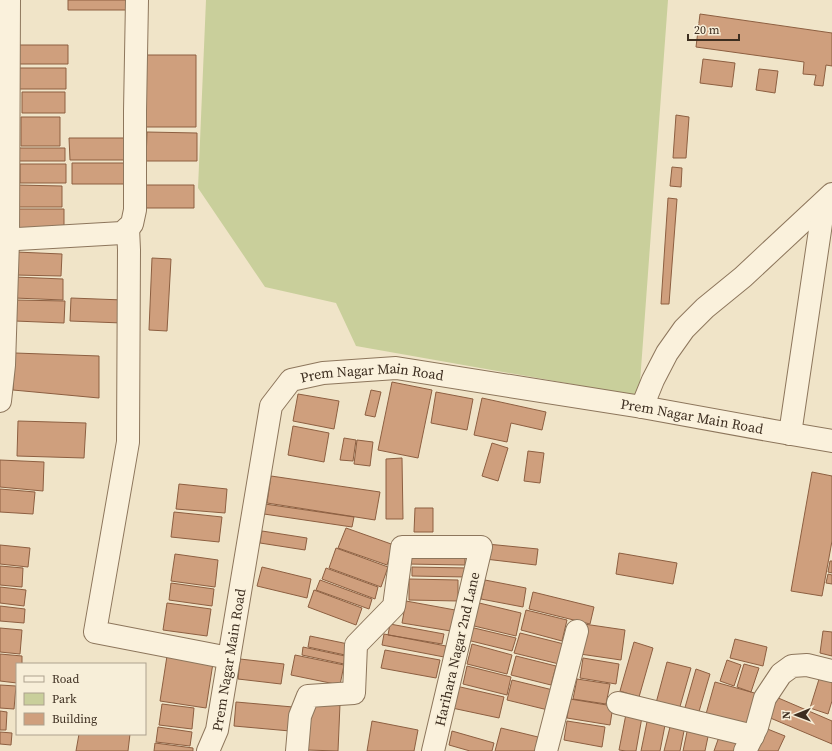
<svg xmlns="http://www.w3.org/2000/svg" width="832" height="751" font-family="'Source Serif 4',serif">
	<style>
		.green { fill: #c9cf9b }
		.building { fill: #cf9f7d; stroke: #8d5f41 }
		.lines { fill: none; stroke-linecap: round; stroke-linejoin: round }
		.minor-casing { stroke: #8d765c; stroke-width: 24 }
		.minor { stroke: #faf1dc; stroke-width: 22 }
		.labels { text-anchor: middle; stroke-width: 3.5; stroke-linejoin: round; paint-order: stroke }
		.street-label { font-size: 14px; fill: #3d2e20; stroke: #f7eed8 }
	</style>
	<rect width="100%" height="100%" fill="#f0e4c8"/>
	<path class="green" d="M 206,0 L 668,0 L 639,396 L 356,346 L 336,303 L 265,287 L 198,188 Z"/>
	<path class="building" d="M 68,0 L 128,0 L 128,10 L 68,10 Z
		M 700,14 L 832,33 L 832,66 L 826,65 L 823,86 L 814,85 L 816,75 L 803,74 L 804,62 L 696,47 Z
		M 18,45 L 68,45 L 68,64 L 18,64 Z
		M 145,55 L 196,55 L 196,127 L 144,127 Z
		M 703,59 L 735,63 L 732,87 L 700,83 Z
		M 16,68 L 66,68 L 66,89 L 16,89 Z
		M 759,69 L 778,71 L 775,93 L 756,90 Z
		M 22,92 L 65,92 L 65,113 L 22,113 Z
		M 676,115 L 689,117 L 686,158 L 673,158 Z
		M 21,117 L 60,117 L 60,146 L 21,146 Z
		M 147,132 L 197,133 L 197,161 L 146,161 Z
		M 69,138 L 125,138 L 125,160 L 70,160 Z
		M 18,148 L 65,148 L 65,161 L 18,161 Z
		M 72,163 L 129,163 L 129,184 L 72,184 Z
		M 20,164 L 66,164 L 66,183 L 20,183 Z
		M 672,167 L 682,168 L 681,187 L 670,186 Z
		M 16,185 L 62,186 L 62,207 L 16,207 Z
		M 143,185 L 194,185 L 194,208 L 143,208 Z
		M 668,198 L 677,199 L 669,304 L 661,304 Z
		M 19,209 L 64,209 L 64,231 L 19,231 Z
		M 16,252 L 62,254 L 61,276 L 15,275 Z
		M 152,258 L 171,259 L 167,331 L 149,330 Z
		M 15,277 L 63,279 L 63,300 L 15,298 Z
		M 71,298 L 123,300 L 122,323 L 70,321 Z
		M 16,300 L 65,301 L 64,323 L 15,321 Z
		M 15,353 L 99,356 L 99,398 L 13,390 Z
		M 392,382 L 432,390 L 418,458 L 378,450 Z
		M 371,390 L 381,392 L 375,417 L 365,415 Z
		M 436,392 L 473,399 L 467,430 L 431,423 Z
		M 298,394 L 339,401 L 334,429 L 293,421 Z
		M 482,398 L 546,412 L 542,430 L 511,423 L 507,442 L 474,435 Z
		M 18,421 L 86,423 L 84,458 L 17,456 Z
		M 293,426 L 329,433 L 324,462 L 288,455 Z
		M 344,438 L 356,440 L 353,461 L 340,460 Z
		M 357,440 L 373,442 L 370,466 L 354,464 Z
		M 492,443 L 508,448 L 498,481 L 482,476 Z
		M 528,451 L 544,453 L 540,483 L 524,481 Z
		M 402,458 L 403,519 L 386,519 L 386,459 Z
		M 0,460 L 44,462 L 43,491 L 0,487 Z
		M 812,472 L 832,476 L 832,541 L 822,596 L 791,591 Z
		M 271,476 L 380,492 L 375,520 L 267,503 Z
		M 179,484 L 227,489 L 225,513 L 176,509 Z
		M 0,489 L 35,492 L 33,514 L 0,512 Z
		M 265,504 L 354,517 L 352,527 L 264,514 Z
		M 415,508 L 433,508 L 433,532 L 414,532 Z
		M 174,512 L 222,517 L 219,542 L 171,537 Z
		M 346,528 L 394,545 L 387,565 L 338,548 Z
		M 262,531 L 307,538 L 305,550 L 260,543 Z
		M 487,544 L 538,549 L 536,565 L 485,559 Z
		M 0,545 L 30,548 L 28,567 L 0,564 Z
		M 336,548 L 388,567 L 381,587 L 329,568 Z
		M 407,551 L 465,552 L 465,565 L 407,564 Z
		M 619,553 L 677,563 L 673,584 L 616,574 Z
		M 175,554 L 218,560 L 215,587 L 171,581 Z
		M 830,561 L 832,561 L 832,573 L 828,572 Z
		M 0,566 L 23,568 L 22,587 L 0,585 Z
		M 262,567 L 311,579 L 307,598 L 257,586 Z
		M 412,567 L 467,568 L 467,577 L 412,576 Z
		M 326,568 L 378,587 L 375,599 L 322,579 Z
		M 828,574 L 832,575 L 832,584 L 826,583 Z
		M 409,579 L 458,580 L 458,601 L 409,600 Z
		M 320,580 L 372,599 L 369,609 L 316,590 Z
		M 485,580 L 526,588 L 523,607 L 481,599 Z
		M 171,583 L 214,589 L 212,606 L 169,600 Z
		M 0,587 L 26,590 L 24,606 L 0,603 Z
		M 314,590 L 362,608 L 356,625 L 308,607 Z
		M 533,592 L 594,607 L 590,624 L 529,609 Z
		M 406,601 L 455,610 L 451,631 L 402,623 Z
		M 475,602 L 521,613 L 516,636 L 470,625 Z
		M 167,603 L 211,609 L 207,636 L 163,630 Z
		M 0,606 L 25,609 L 24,623 L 0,621 Z
		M 526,610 L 567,620 L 562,641 L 521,630 Z
		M 390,624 L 444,634 L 442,644 L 388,635 Z
		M 584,624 L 625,630 L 621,660 L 580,654 Z
		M 470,627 L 516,638 L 512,651 L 467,640 Z
		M 0,628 L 22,630 L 20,654 L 0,652 Z
		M 823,631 L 832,632 L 832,656 L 820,653 Z
		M 520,633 L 564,644 L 559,664 L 514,653 Z
		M 384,634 L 446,646 L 444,657 L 382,645 Z
		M 310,636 L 348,644 L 345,655 L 308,647 Z
		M 735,639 L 767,647 L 763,666 L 730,658 Z
		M 634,642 L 653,648 L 639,697 L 620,691 Z
		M 472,644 L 512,655 L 507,674 L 467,664 Z
		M 303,647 L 345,656 L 344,664 L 302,655 Z
		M 385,650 L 440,660 L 436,678 L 381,668 Z
		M 0,654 L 22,656 L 22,664 L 17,664 L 17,683 L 0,681 Z
		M 295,655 L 344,665 L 340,685 L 291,675 Z
		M 167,656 L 213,663 L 206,708 L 160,701 Z
		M 516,656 L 556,666 L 551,685 L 511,675 Z
		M 583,658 L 619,664 L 616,684 L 580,678 Z
		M 240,659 L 284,664 L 281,684 L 238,679 Z
		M 727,660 L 741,665 L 734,686 L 720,681 Z
		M 667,662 L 691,668 L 679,710 L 656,703 Z
		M 744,664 L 759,668 L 751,692 L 737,687 Z
		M 467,666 L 511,677 L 507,695 L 463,684 Z
		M 696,669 L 710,674 L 698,715 L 684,711 Z
		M 820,676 L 832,680 L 832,701 L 828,714 L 810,708 Z
		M 577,679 L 610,684 L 606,704 L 573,699 Z
		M 512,680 L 553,690 L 548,710 L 507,700 Z
		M 715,682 L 758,694 L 749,726 L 706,714 Z
		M 0,685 L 16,686 L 14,709 L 0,708 Z
		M 456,686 L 504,697 L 499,718 L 452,708 Z
		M 776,697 L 832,721 L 832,744 L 768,717 Z
		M 570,699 L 613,706 L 610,725 L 567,718 Z
		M 236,702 L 293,707 L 290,731 L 234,726 Z
		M 309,702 L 340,704 L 338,751 L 307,750 Z
		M 162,704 L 194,708 L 192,729 L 159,725 Z
		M 0,711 L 7,712 L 6,730 L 0,730 Z
		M 626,714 L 642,717 L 636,751 L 626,751 L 619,750 Z
		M 648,717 L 666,720 L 660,751 L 641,751 Z
		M 372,721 L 418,730 L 414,751 L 367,751 Z
		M 567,721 L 605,727 L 602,747 L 564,740 Z
		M 671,723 L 685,726 L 680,751 L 664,751 Z
		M 158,727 L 192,732 L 190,746 L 156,742 Z
		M 688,727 L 709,732 L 705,751 L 683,751 Z
		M 501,728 L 538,737 L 535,751 L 495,751 Z
		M 765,728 L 785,736 L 778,751 L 755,751 Z
		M 452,731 L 494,743 L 492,751 L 470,751 L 449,745 Z
		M 0,732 L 12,733 L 11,745 L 0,744 Z
		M 79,734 L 130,734 L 128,751 L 76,751 Z
		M 720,734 L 740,741 L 737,751 L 714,751 Z
		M 155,743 L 193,748 L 193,751 L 154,751 Z"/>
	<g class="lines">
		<g class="minor-casing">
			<g id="minor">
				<path d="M 128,228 L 129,250 L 128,442 L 95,632 L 229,658"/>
				<path d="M 0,240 L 122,233 L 132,224 L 135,210 L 135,111 L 137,0"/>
				<path d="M 0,401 L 4,365 L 8,240 L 9,0"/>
				<path d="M 642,407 L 653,380 L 667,353 L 684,329 L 705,308 L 743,277 L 832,194"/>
				<path d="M 790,434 L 824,203"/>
				<path d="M 618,703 L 753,736"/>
				<path id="s1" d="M 208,751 L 217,730 L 271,406 L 291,380 L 323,373 L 396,368 L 642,407 L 774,431 L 832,441"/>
				<path d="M 297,751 L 300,716 L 308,696 L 354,693 L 356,645 L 394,606 L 402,547 L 481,547 L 433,751"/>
				<path d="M 546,751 L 577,631"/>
				<path d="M 745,751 L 757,727 L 765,698 L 781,674 L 792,666 L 807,665 L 832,671"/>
			</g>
		</g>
		<use href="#minor" class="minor"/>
	</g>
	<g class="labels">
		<g class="street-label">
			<text dy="5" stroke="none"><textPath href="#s1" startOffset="466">Prem Nagar Main Road</textPath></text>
			<text dy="5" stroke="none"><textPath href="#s1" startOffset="790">Prem Nagar Main Road</textPath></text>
			<text transform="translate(457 649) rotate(-77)" y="5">Harihara Nagar 2nd Lane</text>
			<text dy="5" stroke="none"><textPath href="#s1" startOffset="94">Prem Nagar Main Road</textPath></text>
		</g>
	</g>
	<rect x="16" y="663" width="130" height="72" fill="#f7eed8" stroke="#ada18e"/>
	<rect x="24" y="676" width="20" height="6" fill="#faf1dc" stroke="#ada18e"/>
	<text x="52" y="683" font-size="12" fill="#3d2e20">Road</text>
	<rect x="24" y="693" width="20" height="12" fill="#c9cf9b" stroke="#ada18e"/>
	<text x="52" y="703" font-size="12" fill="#3d2e20">Park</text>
	<rect x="24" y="713" width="20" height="12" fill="#cf9f7d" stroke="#ada18e"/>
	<text x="52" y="723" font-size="12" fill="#3d2e20">Building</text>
	<g transform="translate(796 715) rotate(269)" stroke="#f7eed8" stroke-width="3" paint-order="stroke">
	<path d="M0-3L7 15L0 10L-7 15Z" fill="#3d2e20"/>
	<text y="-6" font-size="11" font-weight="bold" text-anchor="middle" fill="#3d2e20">N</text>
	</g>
	<path d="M688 34v6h51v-6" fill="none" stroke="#3d2e20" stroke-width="2"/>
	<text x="694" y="34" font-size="12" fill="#3d2e20" stroke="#f7eed8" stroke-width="3" paint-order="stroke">20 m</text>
</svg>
